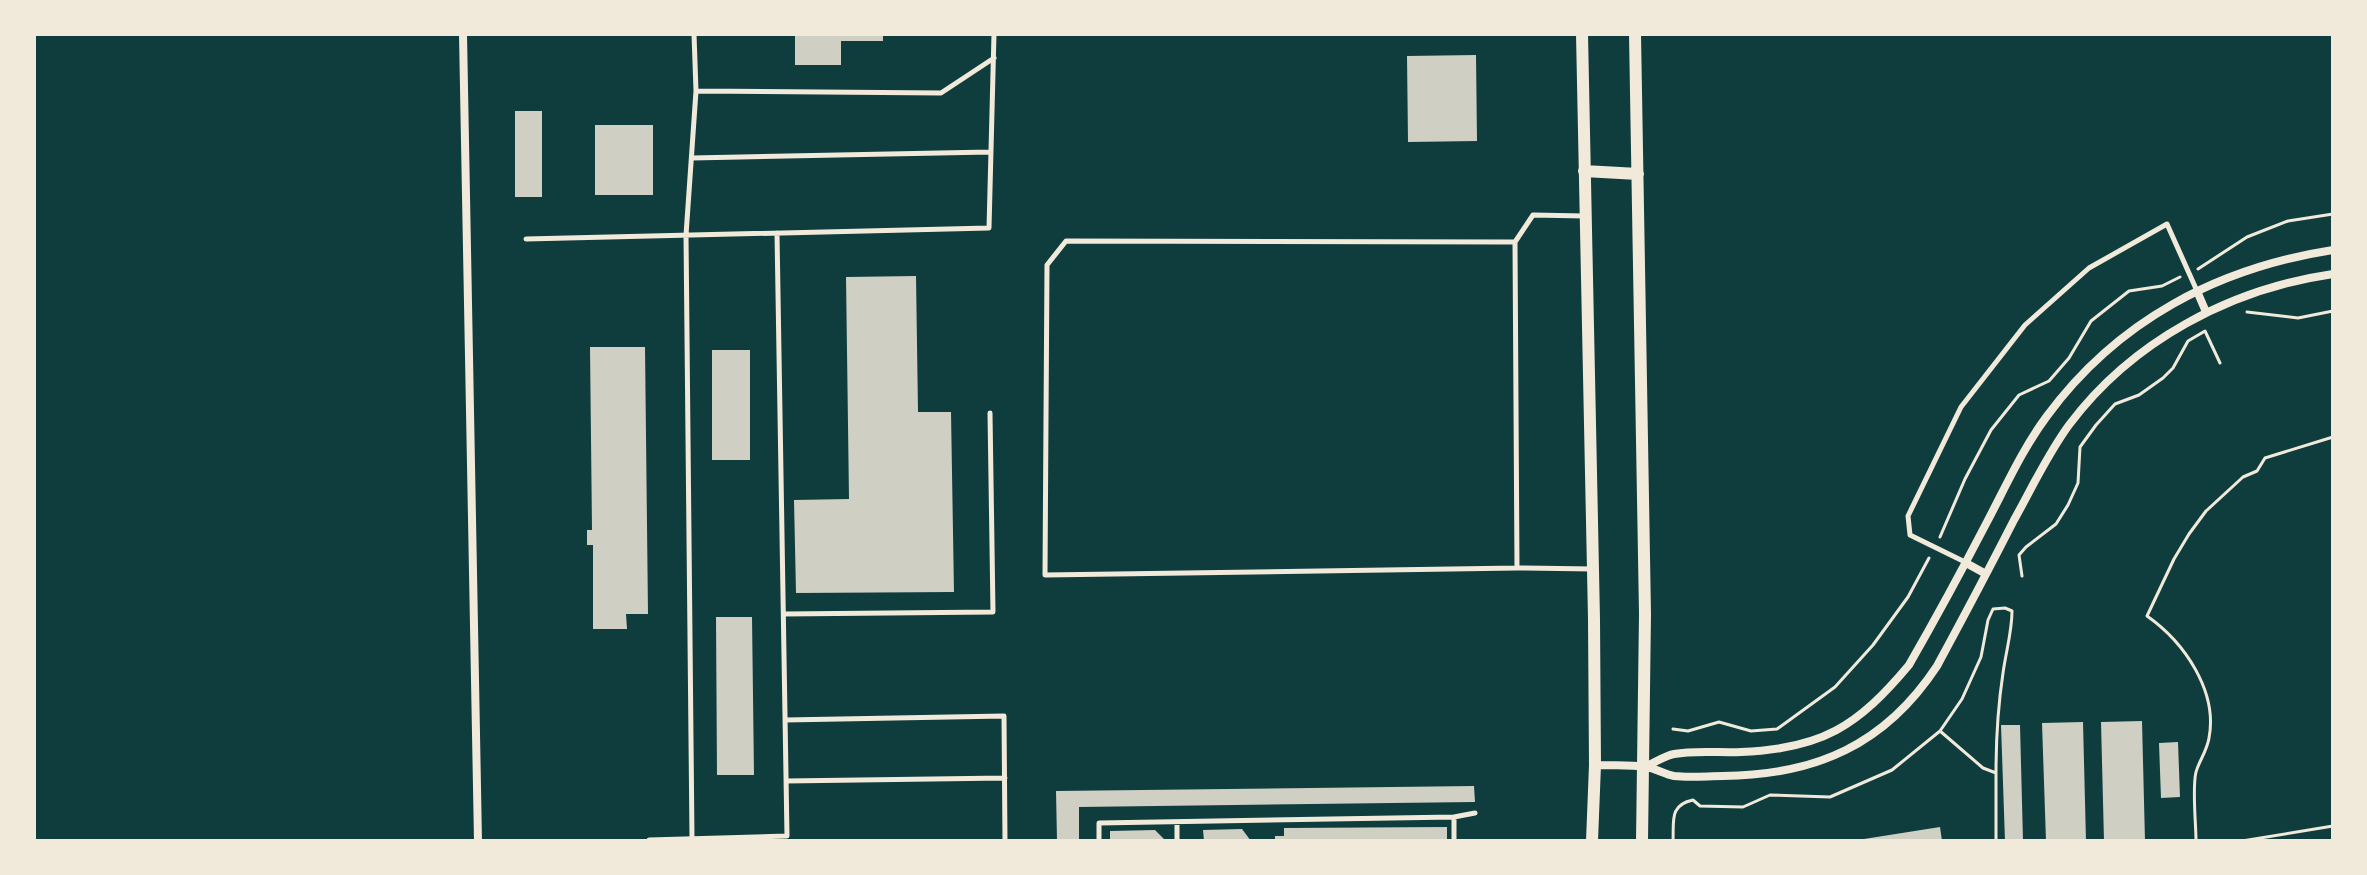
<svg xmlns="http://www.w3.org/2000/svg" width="2367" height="875" font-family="Raleway,sans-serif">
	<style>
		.building { fill: #cfcfc3 }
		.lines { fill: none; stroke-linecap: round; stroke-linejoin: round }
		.path { stroke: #f1e9da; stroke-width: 3 }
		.service { stroke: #f1e9da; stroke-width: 5 }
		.minor { stroke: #f1e9da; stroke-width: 8 }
		.secondary { stroke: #f1e9da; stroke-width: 12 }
	</style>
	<rect width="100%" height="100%" fill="#0f3d3e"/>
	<path class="building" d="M 795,34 L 883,34 L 883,41 L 841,41 L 841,65 L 795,65 Z
		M 1476,55 L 1477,141 L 1408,142 L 1407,56 Z
		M 515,111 L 542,111 L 542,197 L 515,197 Z
		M 595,125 L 653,125 L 653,195 L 595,195 Z
		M 916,276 L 918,412 L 951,412 L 954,592 L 796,593 L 794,500 L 849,499 L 846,277 Z
		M 590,347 L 645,347 L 648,614 L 626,614 L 627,629 L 593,629 L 593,545 L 587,545 L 587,530 L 592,530 Z
		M 712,350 L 750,350 L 750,460 L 712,460 Z
		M 716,617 L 752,617 L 754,775 L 717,775 Z
		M 2142,721 L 2145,841 L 2104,841 L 2101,722 Z
		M 2083,722 L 2086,841 L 2046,841 L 2042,723 Z
		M 2001,725 L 2020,725 L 2023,841 L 2005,841 Z
		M 2178,742 L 2180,797 L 2161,798 L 2159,743 Z
		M 1474,786 L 1475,802 L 1079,807 L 1079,841 L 1057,841 L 1056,791 Z
		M 1447,827 L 1447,841 L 1275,841 L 1275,836 L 1284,836 L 1284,828 Z
		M 1940,827 L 1942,841 L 1865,841 L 1864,839 Z
		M 1242,829 L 1251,841 L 1204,841 L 1203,830 Z
		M 1155,830 L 1166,841 L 1110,841 L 1110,831 Z"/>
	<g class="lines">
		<path class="path" d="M 2198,269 L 2247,237 L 2288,221 L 2333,214
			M 2247,312 L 2298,318 L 2333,311
			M 1940,537 L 1965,479 L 1991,430 L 2019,395 L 2049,381 L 2069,358 L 2091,321 L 2129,291 L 2162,286 L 2180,277
			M 2022,576 L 2019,555 L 2026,547 L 2056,524 L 2068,505 L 2078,483 L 2080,447 L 2096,425 L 2115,404 L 2139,395 L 2163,378 L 2173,368 L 2188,341 L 2205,331 L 2220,363
			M 1673,729 L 1688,731 L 1719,722 L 1751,731 L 1777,729 L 1835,687 L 1873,645 L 1908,597 L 1929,558
			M 1996,773 L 1996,841
			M 1673,841 C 1674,821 1669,805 1693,800 L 1700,806 L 1743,807 L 1770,795 L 1830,797 L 1892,770 L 1940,731 L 1962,699 L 1981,657 L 1988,620 L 1993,609 L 2005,608 L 2012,611 C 2012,632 2006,651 2003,673 C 1998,706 1996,739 1996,773 L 1983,768 L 1940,731
			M 2196,841 C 2196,823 2192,788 2196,772 C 2199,761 2207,751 2209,738 C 2218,691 2184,642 2147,616 L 2174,559 L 2189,534 L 2206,511 L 2243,477 L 2257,471 L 2265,458 L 2333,437
			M 2242,841 L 2333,826"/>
		<path class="service" d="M 696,91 L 941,93 L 994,58
			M 692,158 L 990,152
			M 1584,216 L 1533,215 L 1515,242 L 1517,568 L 1593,569
			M 526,239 L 989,228 L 994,34
			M 1515,242 L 1066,241 L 1047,265 L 1045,575 L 1517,568
			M 1965,562 L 1910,535 L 1908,516 L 1961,407 L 2025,325 L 2089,268 L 2167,224 L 2197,291
			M 784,614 L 993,612 L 990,413
			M 785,720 L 1004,716 L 1005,841
			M 786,781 L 1005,778
			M 1454,817 L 1475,813
			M 1177,822 L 1177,841
			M 692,839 L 686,235 L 696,91 L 694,34
			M 649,840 L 787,836 L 777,233
			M 1099,841 L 1099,823 L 1454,817 L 1454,841"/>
		<path class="minor" d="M 463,34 L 478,841
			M 2197,291 L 2206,312
			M 1966,563 L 1986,574
			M 1595,765 C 1611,766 1629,764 1645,767 C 1655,768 1664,774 1674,776 C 1690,778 1708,776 1723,776 C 1816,775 1885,745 1937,666 C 1963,618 1989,569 2014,520 C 2032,488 2047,455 2069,425 C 2132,341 2230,289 2333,274
			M 1645,767 C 1654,763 1664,756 1674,754 C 1695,750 1720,753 1741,752 C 1822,749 1858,726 1909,665 C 1936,618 1962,570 1987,522 C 2006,486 2023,448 2047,416 C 2117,321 2217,268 2333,250"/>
		<path class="secondary" d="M 1582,34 L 1594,619 L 1595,765 L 1592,841
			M 1635,34 L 1645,614 L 1642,841
			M 1584,171 L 1638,174"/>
	</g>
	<rect width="2367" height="875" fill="none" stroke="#f1e9da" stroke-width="72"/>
</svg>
